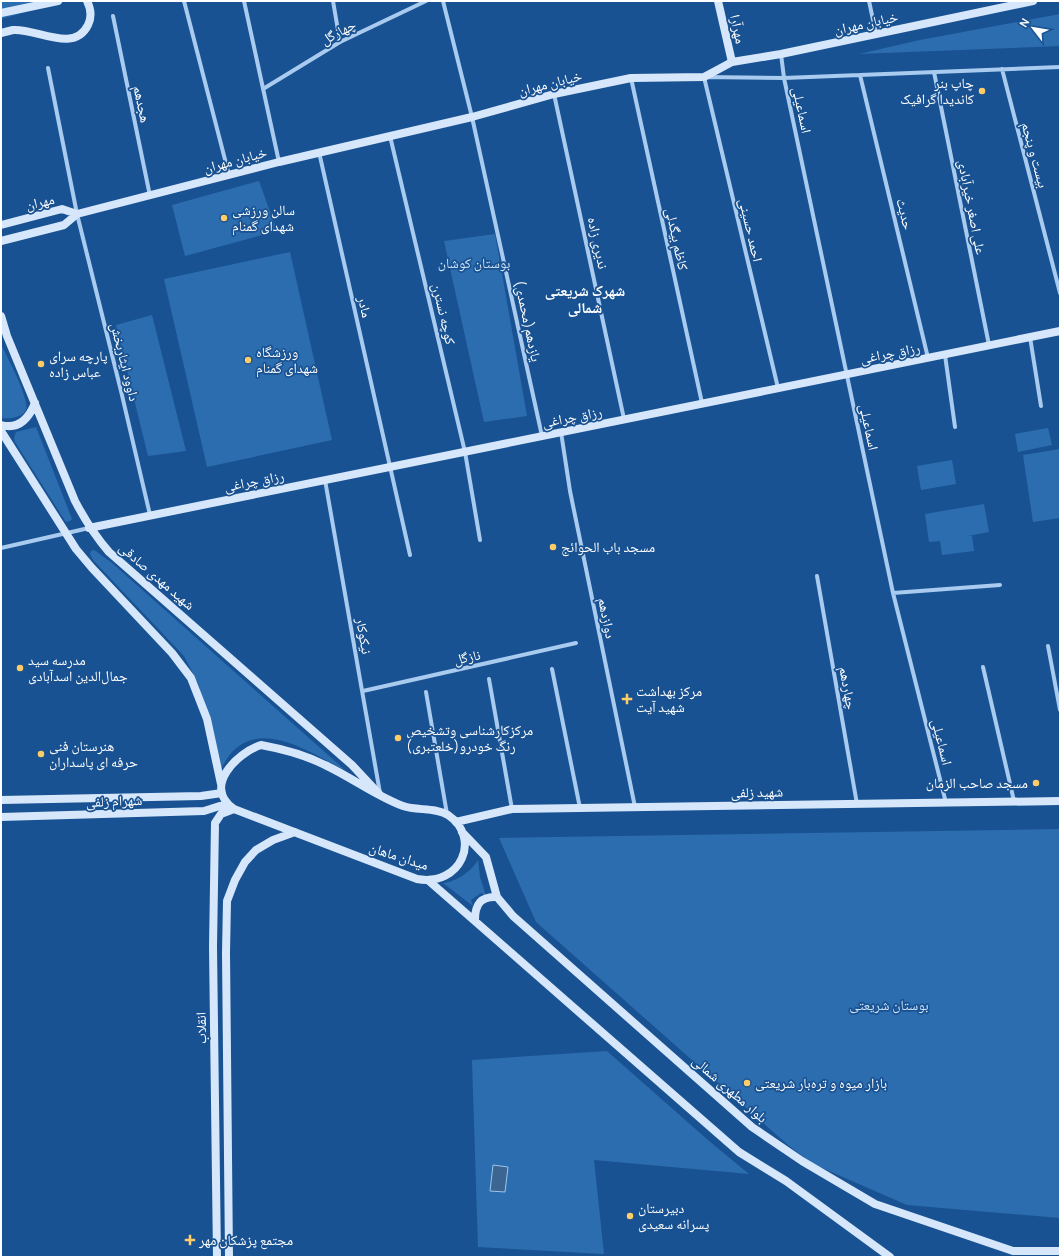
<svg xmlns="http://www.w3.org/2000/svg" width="1061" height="1258" font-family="Manrope,'Noto Naskh Arabic',sans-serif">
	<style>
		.green { fill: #2c6db0 }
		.water { fill: #3c6592; stroke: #9bc7f1 }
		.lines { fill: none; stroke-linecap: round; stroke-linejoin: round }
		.street { stroke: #a9cbef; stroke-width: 4 }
		.secondary { stroke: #d6e7fb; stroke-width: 8 }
		.poi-dot { fill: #ffcd67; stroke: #195292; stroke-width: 1.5 }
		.labels { text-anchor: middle; stroke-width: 3.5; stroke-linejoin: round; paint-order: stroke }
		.street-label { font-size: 14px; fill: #fff; stroke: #195292 }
		.poi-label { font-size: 14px; fill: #fff; stroke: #195292; text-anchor: start }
		.park-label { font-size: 14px; fill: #cfe5fb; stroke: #195292 }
		.neighbourhood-label { font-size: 15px; font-weight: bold; fill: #fff; stroke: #195292 }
	</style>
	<rect width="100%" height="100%" fill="#195292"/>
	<path class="green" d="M 1,1 L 66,1 L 1,19 Z
		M 1060,14 L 1060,46 L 859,54 L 920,40 Z
		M 259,181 L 277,231 L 185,256 L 172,205 Z
		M 495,234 L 527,416 L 484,422 L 444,241 Z
		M 290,252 L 332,440 L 207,467 L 164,279 Z
		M 152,315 L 186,451 L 148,456 L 116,325 Z
		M 1,344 C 6,355 30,399 26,410 C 22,418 9,419 1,418 Z
		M 36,427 L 72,519 L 70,521 L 66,522 L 62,516 L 15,442 L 14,438 L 16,432 Z
		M 1048,428 L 1052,445 L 1018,452 L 1015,434 Z
		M 1060,449 L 1060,518 L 1033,522 L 1023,455 Z
		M 952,460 L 956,484 L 921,490 L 917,466 Z
		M 984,504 L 989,532 L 968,536 L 972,536 L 974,551 L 942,555 L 940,541 L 929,542 L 925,514 Z
		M 94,550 L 112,563 L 345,770 C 312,754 263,718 231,753 C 225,761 220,771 216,779 L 214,741 L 198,683 L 184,656 L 93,560 L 90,554 L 91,551 Z
		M 1060,829 L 1060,1218 L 907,1205 L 813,1164 L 788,1145 L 536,922 L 499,838 Z
		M 478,860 L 480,877 L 486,896 L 481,893 L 471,900 L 473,906 L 443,883 C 456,882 472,871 478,860 Z
		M 607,1051 L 709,1141 L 749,1174 L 594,1160 L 604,1254 L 478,1247 L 472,1060 Z"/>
	<path class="water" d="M 493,1165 L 508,1167 L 505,1192 L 490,1191 Z"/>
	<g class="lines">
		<path class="street" d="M 184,1 L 229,175
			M 244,1 L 279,162
			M 333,1 L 340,42
			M 443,1 L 472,117 L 542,436
			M 869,1 L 876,34
			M 113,16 L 150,196
			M 781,54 L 784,78 L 893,593 L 946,803
			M 48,68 L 77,214 L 121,391 L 150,515
			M 1002,69 L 1060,293
			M 934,72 L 989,345
			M 860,75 L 928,358
			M 631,78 L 702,403
			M 263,89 L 340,42 L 426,1
			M 554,94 L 624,419
			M 390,136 L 465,452 L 480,540
			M 319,152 L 410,555
			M 1030,337 L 1041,406
			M 945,355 L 955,427
			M 778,388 L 704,77 L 784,78 L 1060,67
			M 561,432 L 570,491 L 635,807
			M 325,480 L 380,793
			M 1,548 L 89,528
			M 817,576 L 857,804
			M 893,593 L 1000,585
			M 1048,646 L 1060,710
			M 983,667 L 1014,801
			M 552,669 L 580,808
			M 489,679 L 512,809
			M 363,691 L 576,643
			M 426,692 L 447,814"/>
		<path class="secondary" d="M 718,1 L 732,62
			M 1,13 L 58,1
			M 1,33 C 5,32 9,31 13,30 C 36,28 74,54 88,25 C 92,17 91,9 87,1
			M 1,225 L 62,209 L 77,214
			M 1,241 L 64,225 L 77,214 L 279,162 L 472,117 L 554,94 L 631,78 L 704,77 L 732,62 L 781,54 L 1033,1
			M 1,316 L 7,336 L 75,501 C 85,520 95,536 109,552 L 352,765 L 380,795
			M 1,425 C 19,430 29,418 35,403
			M 1,431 L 76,549 L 92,568 L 172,653 L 191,678 L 207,719 L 221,784
			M 89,528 L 1060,331
			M 261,745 C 283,749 305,755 325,765 C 351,777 376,796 403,806 C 417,811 435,807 448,815 C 482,838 461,887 417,879 L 234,809 C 202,787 237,753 261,745 Z
			M 1,800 L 201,796 L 222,793
			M 1,817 L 204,811 L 226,804
			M 456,822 L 512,809 L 1060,801
			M 462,832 L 486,857 L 497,897 L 513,916 L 752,1127 L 802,1161 L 875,1204 L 1013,1251 L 1060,1251
			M 429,881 L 739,1152 L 786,1181 L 890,1257
			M 475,920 C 475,904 481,896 497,897
			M 217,1257 L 213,947 L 215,823 L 221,814 L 234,809
			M 229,1257 L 226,953 L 227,901 L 235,880 L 245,862 L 256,850 L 273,840 L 295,832"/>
	</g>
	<g class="poi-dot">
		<circle cx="982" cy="91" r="4"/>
		<circle cx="224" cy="218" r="4"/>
		<circle cx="248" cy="360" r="4"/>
		<circle cx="41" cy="364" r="4"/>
		<circle cx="553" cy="547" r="4"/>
		<circle cx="20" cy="668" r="4"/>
		<path d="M625 693h4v4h4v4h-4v4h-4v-4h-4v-4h4z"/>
		<circle cx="398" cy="738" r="4"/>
		<circle cx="41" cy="754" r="4"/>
		<circle cx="1036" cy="783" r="4"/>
		<circle cx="747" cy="1083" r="4"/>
		<circle cx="630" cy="1216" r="4"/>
		<path d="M188 1234h4v4h4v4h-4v4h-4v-4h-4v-4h4z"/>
	</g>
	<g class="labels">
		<g class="street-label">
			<text transform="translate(866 23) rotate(-12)" y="5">خیابان مهران</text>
			<text transform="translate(738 29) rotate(78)" y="5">مهرآرا</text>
			<text transform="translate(338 32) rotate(-28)" y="5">چهارگل</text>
			<text transform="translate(550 83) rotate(-14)" y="5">خیابان مهران</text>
			<text transform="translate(142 104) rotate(78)" y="5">هجدهم</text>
			<text transform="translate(802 110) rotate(78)" y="5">اسماعیلی</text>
			<text transform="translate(1035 155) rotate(75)" y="5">بیست و پنجم</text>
			<text transform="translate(235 160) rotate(-15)" y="5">خیابان مهران</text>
			<text transform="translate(40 202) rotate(-13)" y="5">مهران</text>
			<text transform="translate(972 207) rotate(79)" y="5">علی اصغر خیرآبادی</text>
			<text transform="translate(905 214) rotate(76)" y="5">حدیث</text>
			<text transform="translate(751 230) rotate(77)" y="5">احمد حسینی</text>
			<text transform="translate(677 239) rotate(78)" y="5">کاظم بیگدلی</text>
			<text transform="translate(598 243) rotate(78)" y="5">ندیری زاده</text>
			<text transform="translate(365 307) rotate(77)" y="5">مادر</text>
			<text transform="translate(444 314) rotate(77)" y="5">کوچه نسترن</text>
			<text transform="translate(528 321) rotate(78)" y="5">یازدهم(محمدی)</text>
			<text transform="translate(890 353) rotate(-11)" y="5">رزاق چراغی</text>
			<text transform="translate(125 362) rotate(76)" y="5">داوود ایثاربخش</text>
			<text transform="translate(572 417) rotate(-11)" y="5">رزاق چراغی</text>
			<text transform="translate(869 427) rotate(78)" y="5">اسماعیلی</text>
			<text transform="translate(254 481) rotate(-11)" y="5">رزاق چراغی</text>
			<text transform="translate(157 576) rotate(41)" y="5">شهید مهدی صادقی</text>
			<text transform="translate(607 618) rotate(79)" y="5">دوازدهم</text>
			<text transform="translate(364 636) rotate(80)" y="5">نیکوکار</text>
			<text transform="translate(467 657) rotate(-12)" y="5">نازگل</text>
			<text transform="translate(848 688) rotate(80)" y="5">چهاردهم</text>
			<text transform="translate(942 742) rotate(76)" y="5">اسماعیلی</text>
			<text transform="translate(757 792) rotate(-1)" y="5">شهید زلفی</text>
			<text transform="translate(114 801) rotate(-2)" y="5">شهرام زلفی</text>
			<text transform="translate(399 856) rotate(18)" y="5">میدان ماهان</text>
			<text transform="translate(201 1028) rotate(-91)" y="5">انقلاب</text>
			<text transform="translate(730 1089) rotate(41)" y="5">بلوار مطهری شمالی</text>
		</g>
		<g class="poi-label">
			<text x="974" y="88" text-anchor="end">چاپ بنر<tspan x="974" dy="16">کاندیدا گرافیک</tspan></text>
			<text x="232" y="215">سالن ورزشی<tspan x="232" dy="16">شهدای گمنام</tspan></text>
			<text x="256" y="357">ورزشگاه<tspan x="256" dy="16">شهدای گمنام</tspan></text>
			<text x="49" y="361">پارچه سرای<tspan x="49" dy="16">عباس زاده</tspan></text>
			<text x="561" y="552">مسجد باب الحوائج</text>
			<text x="28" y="665">مدرسه سید<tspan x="28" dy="16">جمال‌الدین اسدآبادی</tspan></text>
			<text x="636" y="696">مرکز بهداشت<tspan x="636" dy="16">شهید آیت</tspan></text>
			<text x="406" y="735">مرکزکارشناسی وتشخیص<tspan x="406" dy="16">رنگ خودرو(خلعتبری)</tspan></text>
			<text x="49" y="751">هنرستان فنی<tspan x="49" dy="16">حرفه ای پاسداران</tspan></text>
			<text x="1028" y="788" text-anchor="end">مسجد صاحب الزمان</text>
			<text x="755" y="1088">بازار میوه و تره‌بار شریعتی</text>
			<text x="638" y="1213">دبیرستان<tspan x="638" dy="16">پسرانه سعیدی</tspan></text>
			<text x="199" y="1245">مجتمع پزشکان مهر</text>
		</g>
		<g class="park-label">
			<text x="474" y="268">بوستان کوشان</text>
			<text x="889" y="1010">بوستان شریعتی</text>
		</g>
		<g class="neighbourhood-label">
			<text x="585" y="296">شهرک شریعتی<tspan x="585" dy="17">شمالی</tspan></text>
		</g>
	</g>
	<rect width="1061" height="1258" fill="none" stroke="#ffffff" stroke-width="4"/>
	<g transform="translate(1033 28) rotate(301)" stroke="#195292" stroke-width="3" paint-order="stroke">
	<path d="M0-3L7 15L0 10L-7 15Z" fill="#ffffff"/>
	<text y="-6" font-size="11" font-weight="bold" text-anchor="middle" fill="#ffffff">N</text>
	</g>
</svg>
